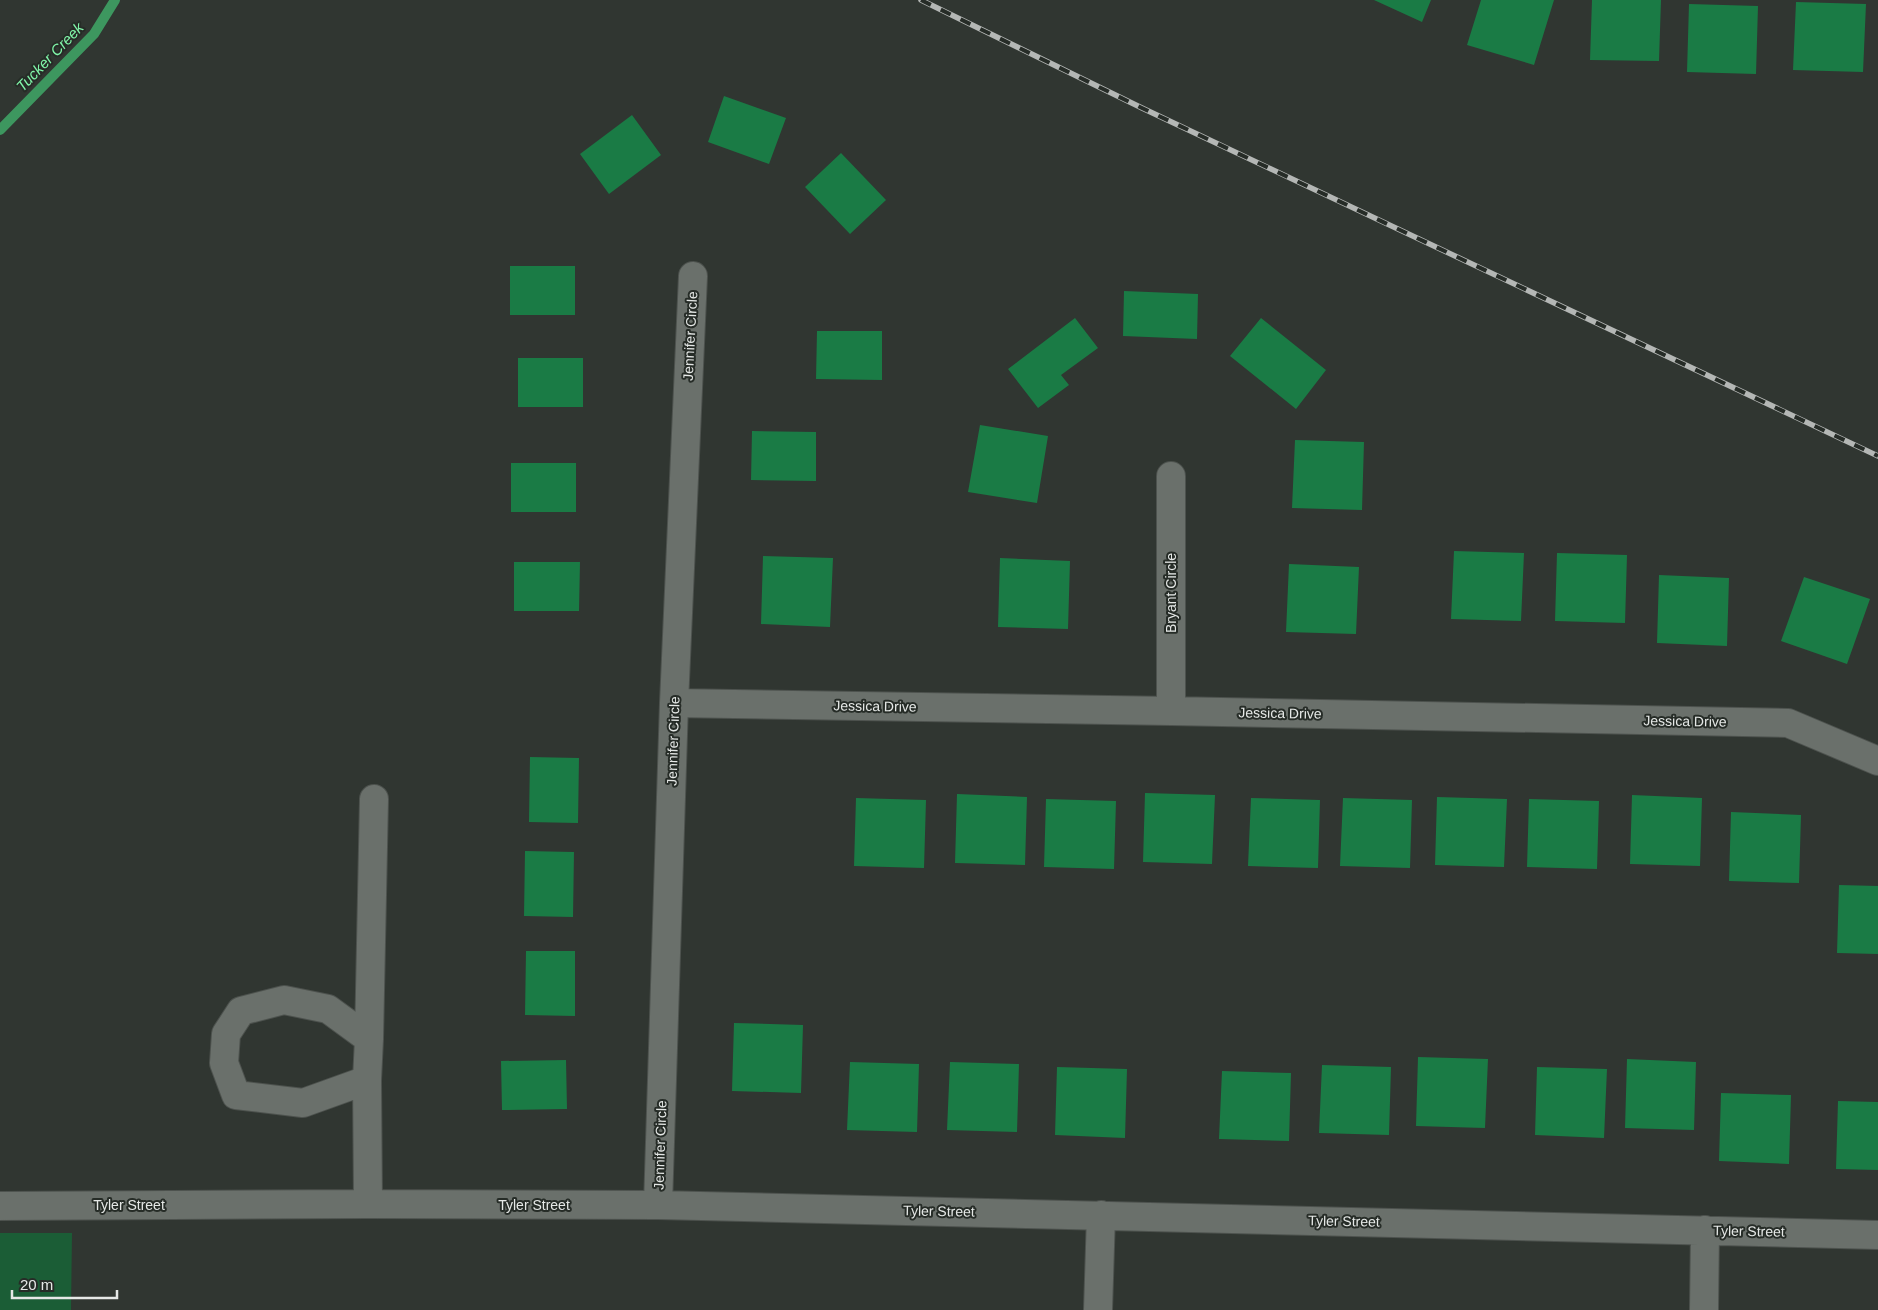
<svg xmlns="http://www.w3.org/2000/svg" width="1878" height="1310" font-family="Arial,sans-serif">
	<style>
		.green { fill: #1b5d36 }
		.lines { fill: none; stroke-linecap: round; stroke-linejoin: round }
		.stream { stroke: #3d975f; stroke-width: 10 }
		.building { fill: #1a7b45 }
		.minor-casing { stroke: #4d524e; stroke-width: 30 }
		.minor { stroke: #6a706b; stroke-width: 28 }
		.rail-casing { stroke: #b4b7b5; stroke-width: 5.5 }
		.rail { stroke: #262c27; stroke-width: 4; stroke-dasharray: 11; stroke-linecap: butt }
		.labels { text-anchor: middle; stroke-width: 4; stroke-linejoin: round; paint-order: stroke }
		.street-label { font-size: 14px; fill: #e5e8e6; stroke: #262c27 }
		.water-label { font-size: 15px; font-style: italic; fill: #81f6a9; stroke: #262c27 }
	</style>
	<rect width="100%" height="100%" fill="#303631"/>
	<path class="green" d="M 72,1233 L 71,1310 L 0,1310 L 0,1233 Z"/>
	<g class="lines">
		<path class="stream" d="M 0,130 L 94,34 L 115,0"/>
	</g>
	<path class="building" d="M 1374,0 L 1431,0 L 1422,22 Z
		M 1481,0 L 1554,0 L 1534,65 L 1467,45 Z
		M 1592,0 L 1661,0 L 1659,61 L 1590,60 Z
		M 1796,2 L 1866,4 L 1863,72 L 1793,70 Z
		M 1689,4 L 1758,6 L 1756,74 L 1687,72 Z
		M 724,96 L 786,118 L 769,164 L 708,142 Z
		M 632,115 L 661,155 L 609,194 L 580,154 Z
		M 841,153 L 886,200 L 850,234 L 805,187 Z
		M 510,266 L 575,266 L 575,315 L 510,315 Z
		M 1124,291 L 1198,294 L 1197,339 L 1123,336 Z
		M 1075,318 L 1098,348 L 1061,375 L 1069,385 L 1038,408 L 1008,369 Z
		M 1261,318 L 1326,370 L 1296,409 L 1230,356 Z
		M 817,331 L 882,331 L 882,380 L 816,379 Z
		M 518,358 L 583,358 L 583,407 L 518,407 Z
		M 980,425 L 1048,436 L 1037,503 L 968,492 Z
		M 752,431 L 816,432 L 816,481 L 751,480 Z
		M 1295,440 L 1364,442 L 1362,510 L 1292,508 Z
		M 511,463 L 576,463 L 576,512 L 511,512 Z
		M 1454,551 L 1524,553 L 1521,621 L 1451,619 Z
		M 1557,553 L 1627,555 L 1625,623 L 1555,621 Z
		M 763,556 L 833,558 L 830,627 L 761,624 Z
		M 1000,558 L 1070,561 L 1068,629 L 998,627 Z
		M 514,562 L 580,562 L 579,611 L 514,611 Z
		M 1289,564 L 1359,567 L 1356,634 L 1286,632 Z
		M 1659,575 L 1729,578 L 1727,646 L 1657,643 Z
		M 1804,577 L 1870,599 L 1847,664 L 1781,641 Z
		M 530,757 L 579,758 L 578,823 L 529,822 Z
		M 1145,793 L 1215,795 L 1212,864 L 1143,862 Z
		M 957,794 L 1027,797 L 1025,865 L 955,863 Z
		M 1632,795 L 1702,798 L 1700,866 L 1630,864 Z
		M 1437,797 L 1507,799 L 1504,867 L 1435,865 Z
		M 856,798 L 926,800 L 924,868 L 854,866 Z
		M 1251,798 L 1320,800 L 1318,868 L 1248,866 Z
		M 1343,798 L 1412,800 L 1410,868 L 1340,866 Z
		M 1046,799 L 1116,801 L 1114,869 L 1044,867 Z
		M 1529,799 L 1599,801 L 1597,869 L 1527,867 Z
		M 1731,812 L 1801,815 L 1799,883 L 1729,881 Z
		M 525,851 L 574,852 L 573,917 L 524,916 Z
		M 1839,885 L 1878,886 L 1878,954 L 1837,953 Z
		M 526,951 L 575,951 L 575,1016 L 525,1015 Z
		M 734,1023 L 803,1025 L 801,1093 L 732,1091 Z
		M 1418,1057 L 1488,1059 L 1485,1128 L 1416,1126 Z
		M 1627,1059 L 1696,1062 L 1694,1130 L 1625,1128 Z
		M 566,1060 L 567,1109 L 502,1110 L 501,1061 Z
		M 850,1062 L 919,1064 L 917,1132 L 847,1130 Z
		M 950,1062 L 1019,1064 L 1017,1132 L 947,1130 Z
		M 1322,1065 L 1391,1067 L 1389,1135 L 1319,1133 Z
		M 1057,1067 L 1127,1069 L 1125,1138 L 1055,1135 Z
		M 1537,1067 L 1607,1069 L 1604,1138 L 1535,1135 Z
		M 1222,1071 L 1291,1073 L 1289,1141 L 1219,1139 Z
		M 1721,1093 L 1791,1095 L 1789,1164 L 1719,1161 Z
		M 1838,1101 L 1878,1102 L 1878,1170 L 1836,1169 Z"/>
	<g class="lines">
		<g class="minor-casing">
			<path id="minor" d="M 1171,476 L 1171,711
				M 674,703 L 1171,711 L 1788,723 L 1878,761
				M 367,1080 L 303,1103 L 236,1095 L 224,1063 L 226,1034 L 241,1011 L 284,1000 L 328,1009 L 369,1039
				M 368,1204 L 367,1080 L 369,1039 L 374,799
				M 658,1205 L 674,703 L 693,276
				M 0,1206 L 368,1204 L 658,1205 L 1878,1235
				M 1098,1310 L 1101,1215
				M 1704,1310 L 1705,1230"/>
		</g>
		<use href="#minor" class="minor"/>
		<g class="rail-casing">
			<path id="rail" d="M 921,0 L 1142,108 L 1878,456"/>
		</g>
		<use href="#rail" class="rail"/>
	</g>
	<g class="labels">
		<g class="street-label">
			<text transform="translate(690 336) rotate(-87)" y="5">Jennifer Circle</text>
			<text transform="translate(1171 593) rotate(-90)" y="5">Bryant Circle</text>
			<text transform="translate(875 706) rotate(1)" y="5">Jessica Drive</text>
			<text transform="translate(1280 713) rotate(1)" y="5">Jessica Drive</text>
			<text transform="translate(1685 721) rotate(1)" y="5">Jessica Drive</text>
			<text transform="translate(673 741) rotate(-88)" y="5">Jennifer Circle</text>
			<text transform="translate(660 1145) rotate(-88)" y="5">Jennifer Circle</text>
			<text x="129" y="1210">Tyler Street</text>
			<text x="534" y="1210">Tyler Street</text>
			<text transform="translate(939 1211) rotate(1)" y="5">Tyler Street</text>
			<text transform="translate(1344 1221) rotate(1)" y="5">Tyler Street</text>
			<text transform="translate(1749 1231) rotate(1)" y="5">Tyler Street</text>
		</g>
		<g class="water-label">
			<text transform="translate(50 57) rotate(-46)" y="5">Tucker Creek</text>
		</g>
	</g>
	<path d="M12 1290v8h105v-8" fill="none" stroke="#e5e8e6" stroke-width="2.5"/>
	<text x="20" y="1290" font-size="15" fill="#e5e8e6" stroke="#262c27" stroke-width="4" paint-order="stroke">20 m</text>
</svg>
